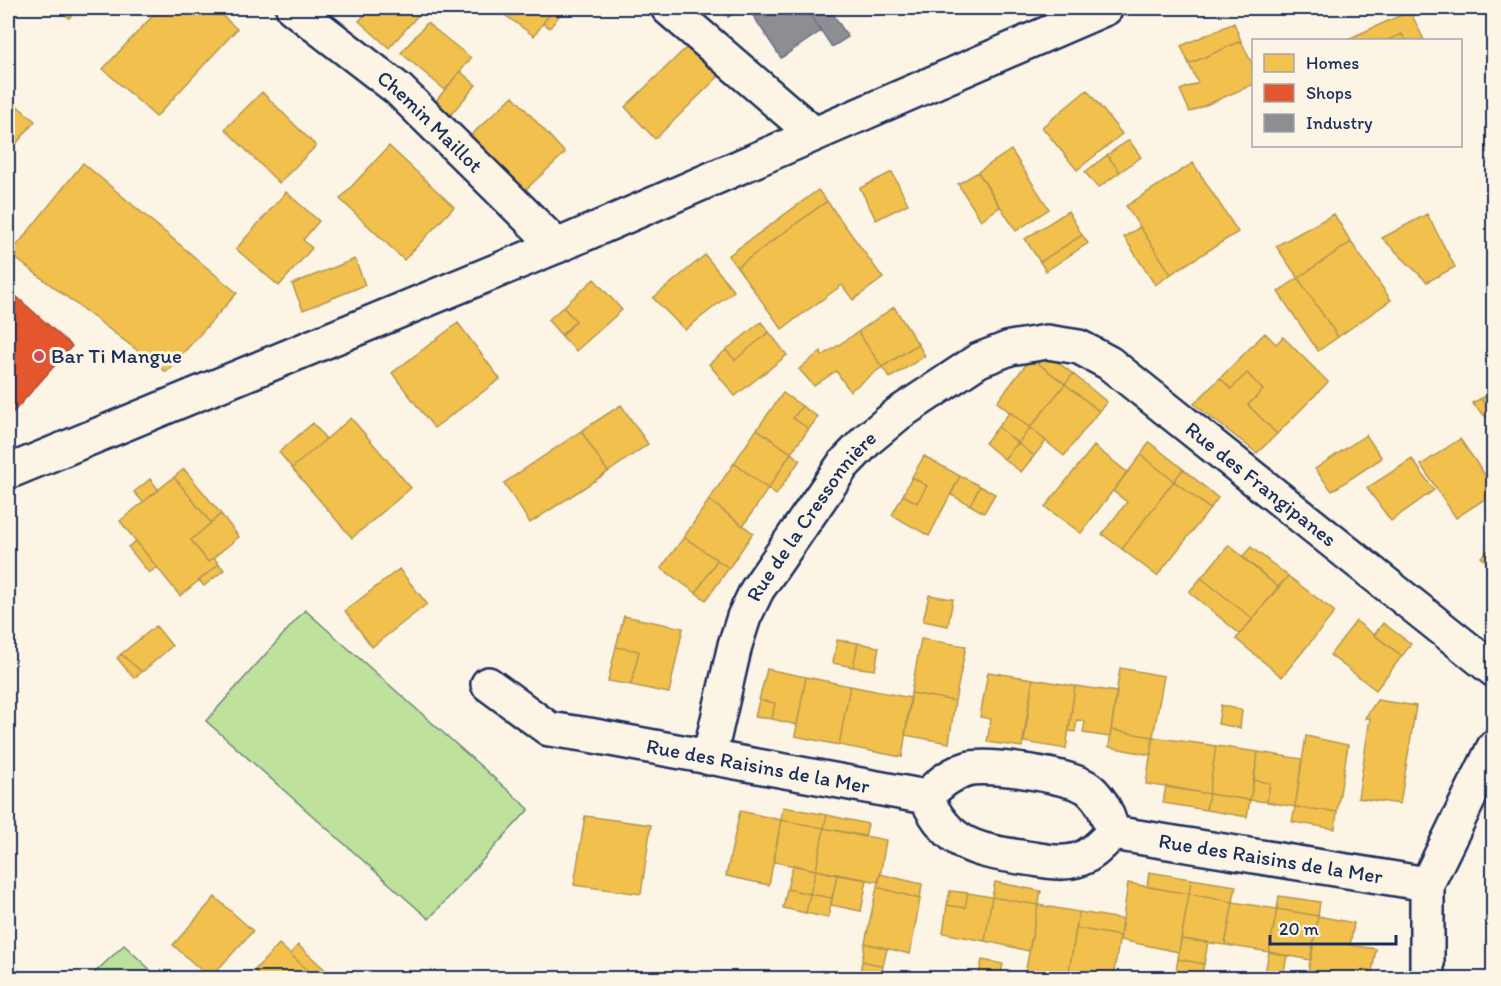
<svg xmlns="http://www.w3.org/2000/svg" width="1501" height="986" font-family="Itim,sans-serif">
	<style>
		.green { fill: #bee29c; stroke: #6c887d; stroke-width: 1.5 }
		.homes { fill: #f2c14e; stroke: #b29553; stroke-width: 1.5 }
		.shops { fill: #e4572e; stroke: #a84b3c; stroke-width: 1.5 }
		.industry { fill: #8d8d92; stroke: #6b7182; stroke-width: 1.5 }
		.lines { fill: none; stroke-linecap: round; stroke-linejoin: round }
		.minor-casing { stroke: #1b2f5e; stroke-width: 38 }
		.minor { stroke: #fcf5e5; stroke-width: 33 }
		.poi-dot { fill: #d1495b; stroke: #fcf5e5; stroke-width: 2 }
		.labels { text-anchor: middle; stroke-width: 6; stroke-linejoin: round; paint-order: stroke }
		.street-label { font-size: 21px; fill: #1b2f5e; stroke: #fcf5e5 }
		.poi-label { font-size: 21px; fill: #1b2f5e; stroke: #fcf5e5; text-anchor: start }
	</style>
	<rect width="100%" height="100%" fill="#fcf5e5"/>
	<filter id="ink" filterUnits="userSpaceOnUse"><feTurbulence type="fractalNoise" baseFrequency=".0167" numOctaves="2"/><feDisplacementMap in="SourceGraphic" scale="12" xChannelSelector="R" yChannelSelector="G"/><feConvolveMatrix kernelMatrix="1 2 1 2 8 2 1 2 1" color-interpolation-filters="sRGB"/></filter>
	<g filter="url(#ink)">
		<path class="green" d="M 305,610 L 529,809 L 429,919 L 206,721 Z
			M 124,945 L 159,978 L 89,978 Z"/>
		<path class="homes" d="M 58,8 L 80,8 L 69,18 Z
			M 160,8 L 214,8 L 237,29 L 156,117 L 103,69 Z
			M 371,8 L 414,8 L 420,13 L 389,48 L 359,21 Z
			M 499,8 L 554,8 L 534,36 L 498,10 Z
			M 554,8 L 565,8 L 550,28 L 543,23 Z
			M 1410,11 L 1424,40 L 1405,40 L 1402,34 L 1388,40 L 1346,40 Z
			M 427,23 L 471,58 L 445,90 L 401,53 Z
			M 1234,23 L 1241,41 L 1189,64 L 1181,46 Z
			M 1402,34 L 1405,40 L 1388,40 Z
			M 1241,41 L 1254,68 L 1254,84 L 1190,112 L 1180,90 L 1198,83 L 1189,64 Z
			M 689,45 L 719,76 L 655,139 L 625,107 Z
			M 460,71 L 476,85 L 446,120 L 431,107 Z
			M 1087,90 L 1122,134 L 1077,170 L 1042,127 Z
			M 262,92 L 316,146 L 279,183 L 225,129 Z
			M 513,96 L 565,153 L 524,191 L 471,135 Z
			M 8,98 L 35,121 L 8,154 Z
			M 1129,140 L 1141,157 L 1120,172 L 1107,155 Z
			M 389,146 L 454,207 L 404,260 L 340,199 Z
			M 1011,150 L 1049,209 L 1016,231 L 978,172 Z
			M 1107,155 L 1120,172 L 1098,188 L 1085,172 Z
			M 83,163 L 237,293 L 166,372 L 10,254 Z
			M 1193,163 L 1238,232 L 1171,274 L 1126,206 Z
			M 892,172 L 908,204 L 876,220 L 860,188 Z
			M 978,172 L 1000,207 L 981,220 L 958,184 Z
			M 818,190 L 827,201 L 737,267 L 728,256 Z
			M 286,192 L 319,221 L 303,240 L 312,248 L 279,286 L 236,249 Z
			M 827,201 L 883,278 L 853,300 L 842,285 L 782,329 L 737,267 Z
			M 1068,211 L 1082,235 L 1040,262 L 1025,239 Z
			M 1334,214 L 1351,242 L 1298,278 L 1276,246 Z
			M 1427,214 L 1455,267 L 1427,282 L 1382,238 Z
			M 1140,227 L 1171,274 L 1155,285 L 1124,237 Z
			M 1082,235 L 1088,243 L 1046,271 L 1040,262 Z
			M 1351,242 L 1391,300 L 1338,337 L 1298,278 Z
			M 705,255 L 734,291 L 685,330 L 653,298 Z
			M 355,259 L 365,285 L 303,310 L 292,284 Z
			M 1298,278 L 1338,337 L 1318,351 L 1278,292 Z
			M 594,279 L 622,310 L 576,351 L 562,336 L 576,321 L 563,307 Z
			M 563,307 L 576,321 L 561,335 L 548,320 Z
			M 894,307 L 918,344 L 882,367 L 858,332 Z
			M 761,322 L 769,332 L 735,360 L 726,350 Z
			M 458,323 L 500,379 L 434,428 L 392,373 Z
			M 769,332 L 787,355 L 735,396 L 709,364 L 726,350 L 735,360 Z
			M 858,332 L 882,367 L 850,391 L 836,371 L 814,386 L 799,369 L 821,351 L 822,356 Z
			M 1265,333 L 1276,344 L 1283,337 L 1328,382 L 1277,434 L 1248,405 L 1263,390 L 1247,373 L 1231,389 L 1220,378 Z
			M 918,344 L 925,356 L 890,378 L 882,367 Z
			M 1042,350 L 1073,374 L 1065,384 L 1031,358 Z
			M 1031,358 L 1065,384 L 1030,428 L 997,402 Z
			M 1247,373 L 1263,390 L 1248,405 L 1277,434 L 1257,453 L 1194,404 L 1220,378 L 1231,389 Z
			M 1073,374 L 1107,402 L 1099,411 L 1065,384 Z
			M 1065,384 L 1099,411 L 1064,456 L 1030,428 Z
			M 1494,392 L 1494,412 L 1480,399 Z
			M 783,393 L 802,406 L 793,418 L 809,429 L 791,453 L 757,429 Z
			M 1480,399 L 1494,412 L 1494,425 L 1472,403 Z
			M 621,405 L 648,444 L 608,472 L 581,431 Z
			M 802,406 L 818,417 L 809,429 L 793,418 Z
			M 1010,412 L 1030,428 L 1018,443 L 998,427 Z
			M 351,418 L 411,488 L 352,538 L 292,468 Z
			M 313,423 L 326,439 L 292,468 L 279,452 Z
			M 998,427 L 1018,443 L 1004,459 L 985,443 Z
			M 1030,428 L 1046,441 L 1034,456 L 1018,443 Z
			M 757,429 L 791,453 L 768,489 L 734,463 Z
			M 581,431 L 608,472 L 530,523 L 504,483 Z
			M 1366,435 L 1382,458 L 1332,491 L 1315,469 Z
			M 1460,439 L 1494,488 L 1494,493 L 1456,518 L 1421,465 Z
			M 1149,442 L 1183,469 L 1174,481 L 1141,455 Z
			M 1018,443 L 1034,456 L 1021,472 L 1004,459 Z
			M 1094,446 L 1127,472 L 1081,533 L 1045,507 Z
			M 791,453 L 800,460 L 776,495 L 768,489 Z
			M 1141,455 L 1174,481 L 1122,549 L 1102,534 L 1127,502 L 1113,491 Z
			M 924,456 L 960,476 L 929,536 L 892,515 L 903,495 L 917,503 L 927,486 L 912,477 Z
			M 1412,459 L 1434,490 L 1391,521 L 1367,488 Z
			M 734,463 L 768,489 L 743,526 L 709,500 Z
			M 184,469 L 221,514 L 211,523 L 174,477 Z
			M 1183,469 L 1218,498 L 1210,509 L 1174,481 Z
			M 960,476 L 980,486 L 970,505 L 951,495 Z
			M 174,477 L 211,523 L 191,540 L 208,562 L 214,558 L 219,564 L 180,596 L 120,521 Z
			M 912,477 L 927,486 L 917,503 L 903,495 Z
			M 150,479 L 159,490 L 143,502 L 134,492 Z
			M 1174,481 L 1210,509 L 1157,576 L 1122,549 Z
			M 980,486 L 995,494 L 984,513 L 970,505 Z
			M 709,500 L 753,533 L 729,568 L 684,537 Z
			M 221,514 L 239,537 L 208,562 L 191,540 Z
			M 684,537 L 717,560 L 696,593 L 661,568 Z
			M 136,541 L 157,567 L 149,573 L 128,547 Z
			M 1229,545 L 1278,587 L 1253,619 L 1201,578 Z
			M 1494,545 L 1494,569 L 1481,557 Z
			M 1251,547 L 1288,576 L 1278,587 L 1242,557 Z
			M 717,560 L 729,568 L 706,600 L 696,593 Z
			M 219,564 L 224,570 L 204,586 L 199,580 Z
			M 399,569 L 427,604 L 372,647 L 345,611 Z
			M 1288,576 L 1335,612 L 1282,677 L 1236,639 Z
			M 1201,578 L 1253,619 L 1240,634 L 1189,592 Z
			M 929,595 L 953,599 L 948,626 L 923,621 Z
			M 624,616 L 683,628 L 669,693 L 631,685 L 639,651 L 616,647 Z
			M 1356,621 L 1402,656 L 1376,690 L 1330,655 Z
			M 1383,623 L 1411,644 L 1402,656 L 1374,635 Z
			M 156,626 L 172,646 L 142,672 L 121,654 Z
			M 921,639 L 966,646 L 955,701 L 911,693 Z
			M 837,640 L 858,643 L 853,667 L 833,663 Z
			M 858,643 L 879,647 L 875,670 L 853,667 Z
			M 616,647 L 639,651 L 631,685 L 608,681 Z
			M 121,654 L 142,672 L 134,678 L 117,658 Z
			M 1120,668 L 1164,676 L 1153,737 L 1111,730 Z
			M 767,669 L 806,677 L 797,725 L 772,719 L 775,703 L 759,700 Z
			M 988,672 L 1033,679 L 1022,747 L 987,742 L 991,719 L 980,717 Z
			M 806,677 L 850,686 L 839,745 L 795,736 Z
			M 1033,679 L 1075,686 L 1066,749 L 1024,742 Z
			M 850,686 L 911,698 L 902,757 L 839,745 Z
			M 1075,686 L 1117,692 L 1110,737 L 1083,733 L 1085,721 L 1077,720 L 1075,732 L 1069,731 Z
			M 911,693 L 955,701 L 949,743 L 905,735 Z
			M 759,700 L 775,703 L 772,719 L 755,717 Z
			M 1377,700 L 1416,706 L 1400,804 L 1358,798 L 1370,718 L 1365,718 Z
			M 1221,705 L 1242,710 L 1240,728 L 1218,724 Z
			M 1111,730 L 1153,737 L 1151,755 L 1109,747 Z
			M 1306,736 L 1348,745 L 1337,812 L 1295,807 Z
			M 1153,737 L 1216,746 L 1209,794 L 1146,784 Z
			M 1216,746 L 1258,752 L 1250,800 L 1209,794 Z
			M 1258,752 L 1302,759 L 1295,807 L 1267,802 L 1270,783 L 1254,780 Z
			M 1254,780 L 1270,783 L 1267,802 L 1250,800 Z
			M 1166,786 L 1209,794 L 1206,810 L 1163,803 Z
			M 1209,794 L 1250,800 L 1247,817 L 1206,810 Z
			M 783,807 L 827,815 L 824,828 L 781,820 Z
			M 1295,807 L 1337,812 L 1335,829 L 1292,822 Z
			M 740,811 L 781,820 L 769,885 L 726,876 Z
			M 827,815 L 868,824 L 865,837 L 824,828 Z
			M 585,816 L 651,825 L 641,894 L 574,885 Z
			M 781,820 L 824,828 L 816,870 L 774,862 Z
			M 824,828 L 886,840 L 879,882 L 816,870 Z
			M 793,865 L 816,870 L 810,894 L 787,889 Z
			M 816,870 L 837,875 L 832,898 L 810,894 Z
			M 1149,872 L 1191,879 L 1189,894 L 1147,887 Z
			M 880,874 L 922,884 L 920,899 L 877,887 Z
			M 837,875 L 867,880 L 861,911 L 831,905 Z
			M 1191,879 L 1236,886 L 1233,902 L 1189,894 Z
			M 995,882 L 1041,891 L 1038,905 L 992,897 Z
			M 1128,883 L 1189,894 L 1179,952 L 1120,940 Z
			M 877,887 L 920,899 L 910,954 L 865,943 Z
			M 787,889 L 810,894 L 806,913 L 783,908 Z
			M 950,891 L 968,893 L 965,908 L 947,905 Z
			M 968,893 L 992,897 L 985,941 L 943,933 L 947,905 L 965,908 Z
			M 810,894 L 832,898 L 828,918 L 806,913 Z
			M 1189,894 L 1233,902 L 1225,945 L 1181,939 Z
			M 1279,896 L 1320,902 L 1318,916 L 1277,909 Z
			M 215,897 L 253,931 L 210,978 L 173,945 Z
			M 992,897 L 1038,905 L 1029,951 L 985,941 Z
			M 1233,902 L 1277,909 L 1269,952 L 1225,945 Z
			M 1038,905 L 1079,912 L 1068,978 L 1042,978 L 1025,974 Z
			M 1277,909 L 1318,916 L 1311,960 L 1269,952 Z
			M 1079,912 L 1122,919 L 1120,936 L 1076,928 Z
			M 1318,916 L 1354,923 L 1350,945 L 1376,949 L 1371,978 L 1307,978 Z
			M 1076,928 L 1120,936 L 1113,978 L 1068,978 Z
			M 1181,939 L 1208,942 L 1204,964 L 1178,959 Z
			M 865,943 L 887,949 L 883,966 L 862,961 Z
			M 279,944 L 290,954 L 316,978 L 262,978 L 254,971 Z
			M 298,945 L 331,975 L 328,978 L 316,978 L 290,954 Z
			M 1269,952 L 1287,956 L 1283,976 L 1265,973 Z
			M 1178,959 L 1204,964 L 1201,978 L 1175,978 Z
			M 982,960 L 1003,964 L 1000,978 L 978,978 Z
			M 862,961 L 883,966 L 881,978 L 859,978 Z
			M 1265,973 L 1283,976 L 1283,978 L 1264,978 Z"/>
		<path class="shops" d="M 8,289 L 72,346 L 8,418 Z"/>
		<path class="industry" d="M 724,8 L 741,8 L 728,17 Z
			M 748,8 L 806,8 L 821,31 L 781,58 Z
			M 806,8 L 829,8 L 848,37 L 832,47 Z"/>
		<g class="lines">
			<g class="minor-casing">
				<g id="minor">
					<path id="s1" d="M 293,8 L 398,89 L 557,246"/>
					<path d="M 668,8 L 814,134"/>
					<path d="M 8,472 L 557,246 L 1106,8"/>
					<path id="s2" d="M 488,684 L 549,729 L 589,735 L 926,797 C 949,847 976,850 1026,858 C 1043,860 1060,865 1077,860 C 1092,856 1102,843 1113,833 L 1427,884"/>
					<path id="s3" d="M 709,758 L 735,645 L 744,617 L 757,590 L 843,465 L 868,439 L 898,414 L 979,360 L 1010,348 L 1047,342 L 1079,347 L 1109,363 L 1494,670"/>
					<path d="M 926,797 C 938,784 950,774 967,769 C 988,763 1073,776 1089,789 C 1103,801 1108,816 1113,833"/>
					<path d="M 1427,978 L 1427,884 L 1494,747"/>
				</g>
			</g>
			<use href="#minor" class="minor"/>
		</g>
	</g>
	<circle class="poi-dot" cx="39" cy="356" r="6"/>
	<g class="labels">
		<g class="street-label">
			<text dy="7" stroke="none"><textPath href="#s1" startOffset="178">Chemin Maillot</textPath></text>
			<text dy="7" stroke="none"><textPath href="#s3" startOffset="831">Rue des Frangipanes</textPath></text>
			<text dy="7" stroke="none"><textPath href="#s3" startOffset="267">Rue de la Cressonnière</textPath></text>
			<text dy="7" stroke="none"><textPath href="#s2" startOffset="288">Rue des Raisins de la Mer</textPath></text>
			<text dy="7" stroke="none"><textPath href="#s2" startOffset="840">Rue des Raisins de la Mer</textPath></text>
		</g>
		<g class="poi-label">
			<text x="51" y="363">Bar Ti Mangue</text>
		</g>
	</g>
	<rect width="1501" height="986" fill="none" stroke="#fcf5e5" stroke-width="30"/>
	<rect x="15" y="15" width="1471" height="956" fill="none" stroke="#1b2f5e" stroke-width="2" filter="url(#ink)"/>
	<rect x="1252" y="39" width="210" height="108" fill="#fcf5e5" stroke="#a2a6af" stroke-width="1.5"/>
	<rect x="1264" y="54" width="30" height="18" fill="#f2c14e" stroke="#a2a6af" stroke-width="1.5"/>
	<text x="1306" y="69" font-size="18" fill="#1b2f5e">Homes</text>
	<rect x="1264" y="84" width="30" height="18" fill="#e4572e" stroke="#a2a6af" stroke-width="1.5"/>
	<text x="1306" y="99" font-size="18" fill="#1b2f5e">Shops</text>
	<rect x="1264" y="114" width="30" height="18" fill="#8d8d92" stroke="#a2a6af" stroke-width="1.5"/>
	<text x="1306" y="129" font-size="18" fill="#1b2f5e">Industry</text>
	<path d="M1270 935v9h126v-9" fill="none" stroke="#1b2f5e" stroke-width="3"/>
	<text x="1279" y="935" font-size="18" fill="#1b2f5e" stroke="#fcf5e5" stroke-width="4.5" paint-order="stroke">20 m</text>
</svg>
